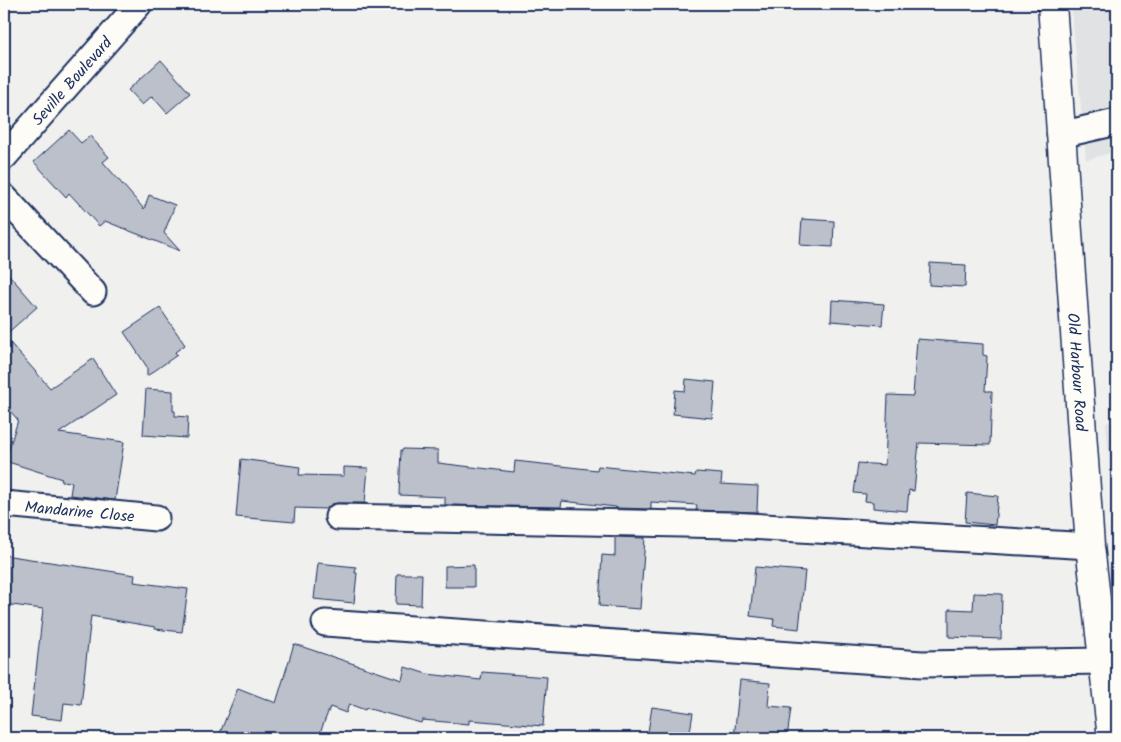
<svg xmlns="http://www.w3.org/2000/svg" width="1121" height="742" font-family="Kalam,sans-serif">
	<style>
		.built { fill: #e0e2e3 }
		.building { fill: #bbc0ca; stroke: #1b2f5e }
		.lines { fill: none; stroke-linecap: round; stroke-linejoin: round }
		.street-casing { stroke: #1b2f5e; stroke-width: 29 }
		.primary-casing { stroke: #1b2f5e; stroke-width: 31 }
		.street { stroke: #fdfcf7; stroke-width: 25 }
		.primary { stroke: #fdfcf7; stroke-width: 28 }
		.labels { text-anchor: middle; stroke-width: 5; stroke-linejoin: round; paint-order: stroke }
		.street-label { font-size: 16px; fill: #1b2f5e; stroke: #fdfcf7 }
	</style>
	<rect width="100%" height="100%" fill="#f0f0ee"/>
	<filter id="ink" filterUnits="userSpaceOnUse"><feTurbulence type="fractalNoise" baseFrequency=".02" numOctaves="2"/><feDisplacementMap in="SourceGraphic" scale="10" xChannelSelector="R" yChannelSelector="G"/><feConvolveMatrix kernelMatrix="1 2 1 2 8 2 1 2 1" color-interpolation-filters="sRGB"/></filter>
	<g filter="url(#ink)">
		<path class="built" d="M 1071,4 L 1117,4 L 1117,151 L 1086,160 Z
			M 1117,421 L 1117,551 L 1106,423 Z"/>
		<path class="building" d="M 161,60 L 190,93 L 167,113 L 152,96 L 142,105 L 128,90 Z
			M 69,130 L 81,143 L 90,136 L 109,157 L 103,162 L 144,209 L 149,195 L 175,205 L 164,233 L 180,251 L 105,221 L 99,226 L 69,193 L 66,197 L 34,162 Z
			M 802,219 L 834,221 L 833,247 L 800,245 Z
			M 930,263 L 966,265 L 965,287 L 929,285 Z
			M 4,269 L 37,307 L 4,336 L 50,388 L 93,359 L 116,395 L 59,433 L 124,442 L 115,500 L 70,495 L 72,482 L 61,481 L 62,479 L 5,461 L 18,420 L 4,404 Z
			M 832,300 L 884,304 L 882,325 L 831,321 Z
			M 160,308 L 185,345 L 175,352 L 177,355 L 147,376 L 147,367 L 124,332 Z
			M 917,339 L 983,344 L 983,355 L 987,356 L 985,391 L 992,391 L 990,445 L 919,443 L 914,491 L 909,490 L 907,511 L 873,508 L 873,502 L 865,501 L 866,494 L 854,493 L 858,463 L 885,465 L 888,395 L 913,396 Z
			M 686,379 L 715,382 L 712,418 L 673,414 L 675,390 L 685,391 Z
			M 146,389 L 173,391 L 173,411 L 175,411 L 175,416 L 188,417 L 187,438 L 143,435 Z
			M 403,449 L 438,450 L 438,463 L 514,472 L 515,461 L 597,470 L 598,466 L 695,476 L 696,472 L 722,474 L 721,484 L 758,486 L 757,512 L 696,510 L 697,505 L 651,502 L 651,509 L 616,508 L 616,507 L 562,501 L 561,507 L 445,505 L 445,497 L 399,495 L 401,450 L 403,450 Z
			M 241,459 L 300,467 L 299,475 L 344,476 L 344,467 L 368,468 L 365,503 L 338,503 L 332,504 L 326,509 L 295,508 L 294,522 L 236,517 Z
			M 967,493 L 998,496 L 995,525 L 965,522 Z
			M 615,537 L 645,538 L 640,609 L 599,606 L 602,555 L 615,556 Z
			M 4,555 L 135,575 L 134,582 L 188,589 L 182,632 L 155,629 L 155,627 L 91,616 L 81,705 L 64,703 L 62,720 L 31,716 L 43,609 L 4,604 Z
			M 318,563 L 356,567 L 355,573 L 357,573 L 354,603 L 314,599 Z
			M 474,565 L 474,587 L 445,587 L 445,566 Z
			M 755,567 L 805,571 L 799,629 L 773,626 L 774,619 L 750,616 Z
			M 397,574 L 422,574 L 421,605 L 396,604 Z
			M 974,593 L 1002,594 L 1001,639 L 949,637 L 949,609 L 973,610 Z
			M 294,644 L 402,680 L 405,667 L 427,674 L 481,680 L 482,672 L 547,677 L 543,726 L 469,720 L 469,724 L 422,720 L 421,723 L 366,708 L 365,710 L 349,704 L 346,713 L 330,707 L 318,738 L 218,738 L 238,688 L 276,703 Z
			M 740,680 L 770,683 L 768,706 L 791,708 L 787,738 L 734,738 Z
			M 652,707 L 693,713 L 689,738 L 647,738 Z"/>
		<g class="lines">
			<g class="street-casing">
				<g id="street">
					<path d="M 1060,135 L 1117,122"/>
					<path id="s1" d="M 4,157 L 139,4"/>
					<path d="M 4,197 L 93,292"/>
					<path id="s2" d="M 4,504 L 156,518"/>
					<path d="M 338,517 L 731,525 L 1090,546"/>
					<path d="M 325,623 L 922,664 L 1103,661"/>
				</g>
			</g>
			<g class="primary-casing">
				<g id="primary">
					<path id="s3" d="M 1052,4 L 1090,546 L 1112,738"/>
				</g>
			</g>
			<use href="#street" class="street"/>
			<use href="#primary" class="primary"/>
		</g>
	</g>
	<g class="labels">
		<g class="street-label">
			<text dy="6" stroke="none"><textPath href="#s1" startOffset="102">Seville Boulevard</textPath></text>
			<text dy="6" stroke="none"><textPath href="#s3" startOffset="369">Old Harbour Road</textPath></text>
			<text dy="6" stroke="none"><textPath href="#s2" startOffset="76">Mandarine Close</textPath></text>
		</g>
	</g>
	<rect width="1121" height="742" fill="none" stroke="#fdfcf7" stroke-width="20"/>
	<rect x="10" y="10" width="1101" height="722" fill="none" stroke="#1b2f5e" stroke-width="2" filter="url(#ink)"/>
</svg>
